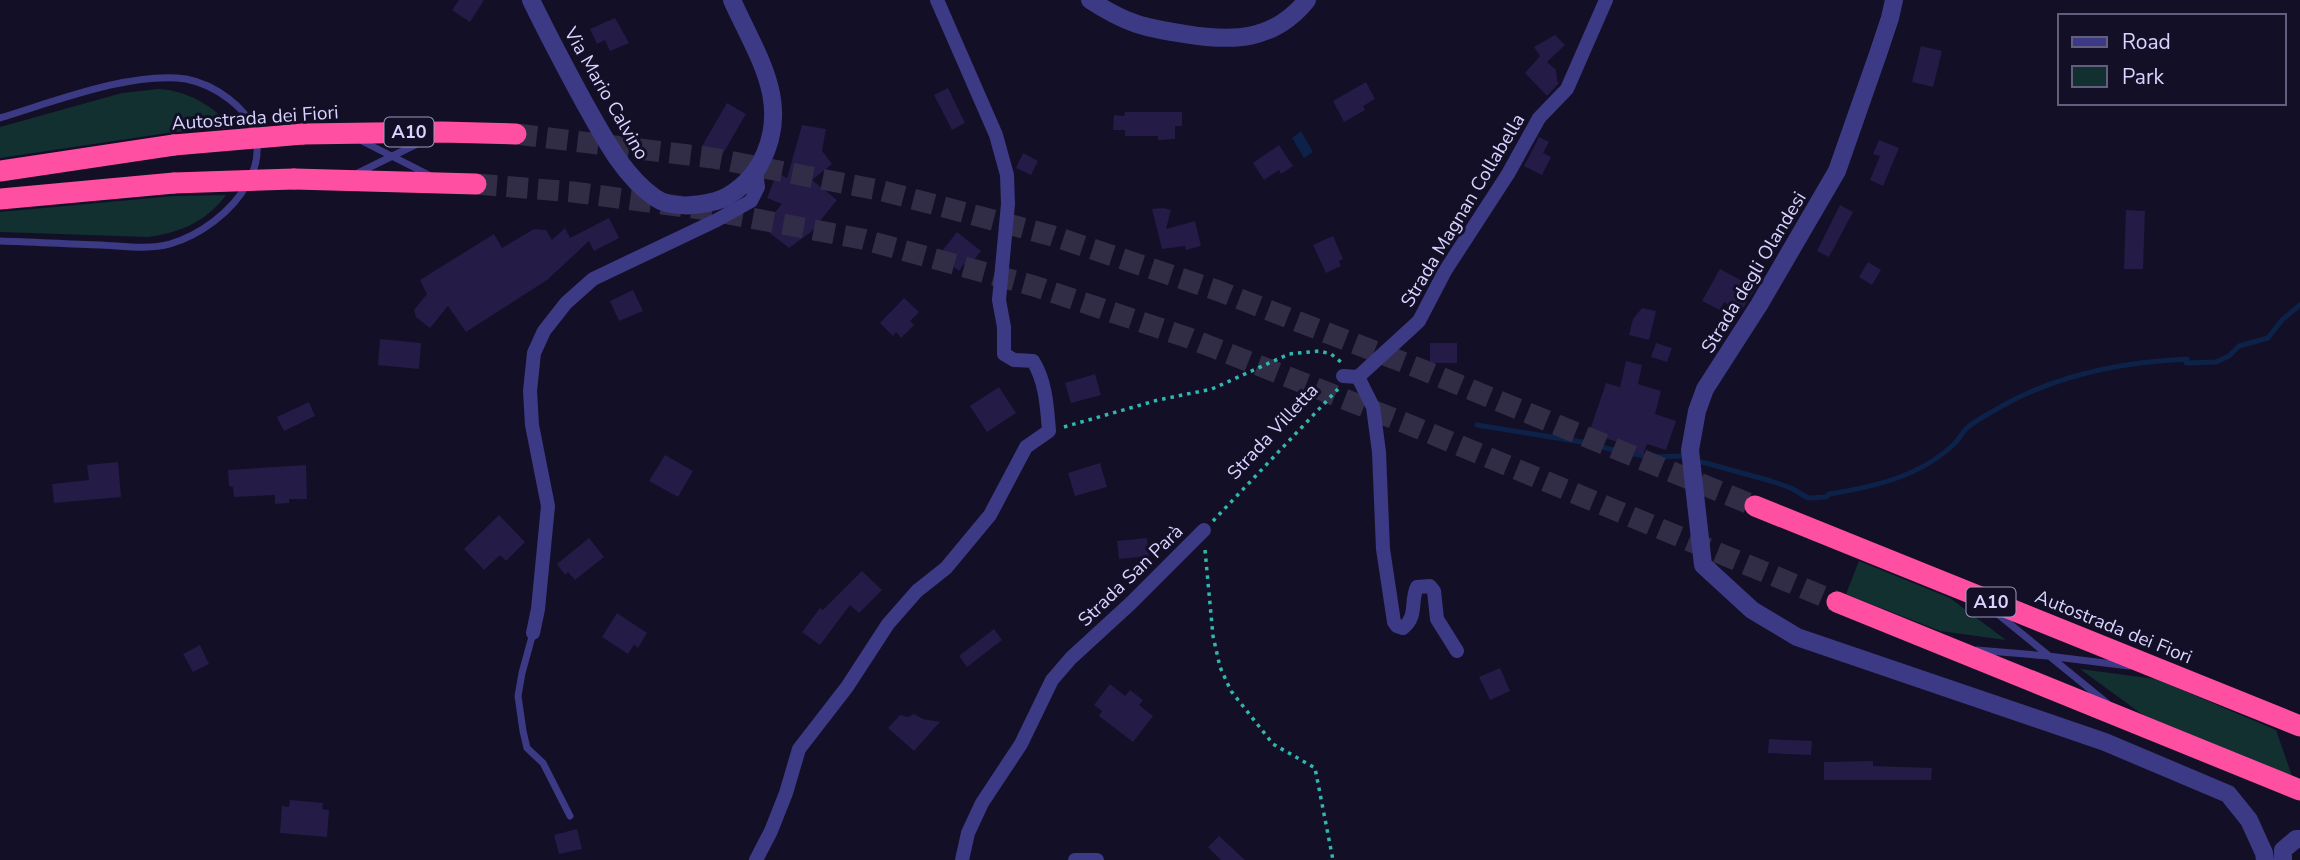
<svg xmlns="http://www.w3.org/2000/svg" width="2300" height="860" font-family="'Nunito Sans',sans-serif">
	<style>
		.green { fill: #12302f }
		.water { fill: #0c2248 }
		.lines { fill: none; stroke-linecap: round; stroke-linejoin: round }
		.stream { stroke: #0c2248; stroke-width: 5 }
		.building { fill: #241b47 }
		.motorway-tunnel { stroke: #312d47; stroke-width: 21; stroke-dasharray: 21 10; stroke-linecap: butt }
		.path { stroke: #2fb8b0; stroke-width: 3.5; stroke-dasharray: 3.5 5; stroke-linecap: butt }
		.service { stroke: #3d3a85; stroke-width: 7 }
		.minor { stroke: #3d3a85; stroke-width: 14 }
		.tertiary { stroke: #3d3a85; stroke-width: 18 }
		.motorway { stroke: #ff4fa3; stroke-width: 21 }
		.motorway-bridge { stroke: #ff4fa3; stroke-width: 21 }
		.labels { text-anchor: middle; stroke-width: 6; stroke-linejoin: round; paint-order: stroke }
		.shield { fill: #130f26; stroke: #9e99be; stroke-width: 2 }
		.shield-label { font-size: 18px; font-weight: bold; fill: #d9d4ff }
		.street-label { font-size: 19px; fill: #d9d4ff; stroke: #130f26 }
	</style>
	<rect width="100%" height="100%" fill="#130f26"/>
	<path class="green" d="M 159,89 C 189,91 213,106 233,128 L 174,132 L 0,158 L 0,127 L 122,93 Z
		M 226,195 C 207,221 180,233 148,237 L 0,232 L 0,212 L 174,196 Z
		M 1859,561 L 1950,598 L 2006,640 L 1940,631 L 1846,594 Z
		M 2080,669 L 2156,679 L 2276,730 L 2292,776 L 2143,715 Z"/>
	<path class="water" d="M 1301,131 L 1313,152 L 1304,158 L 1292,138 Z"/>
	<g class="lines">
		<path class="stream" d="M 1477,425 L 1582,442 L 1626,453 L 1652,457 L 1682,456
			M 1702,462 L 1771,481 L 1791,488 L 1808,498 L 1826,497 L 1829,494 C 1873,487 1918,477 1952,446 C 1958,441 1961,434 1966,429 C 1975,420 1991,413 2002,406 C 2059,374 2122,362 2187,359 L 2186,363 L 2216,362 L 2229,356 L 2239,346 L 2268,338 L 2282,320 L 2300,305"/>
	</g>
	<path class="building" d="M 459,0 L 484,0 L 470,22 L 452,10 Z
		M 615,18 L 629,43 L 610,51 L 605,40 L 597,44 L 590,29 Z
		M 1555,35 L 1565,45 L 1547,62 L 1556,70 L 1557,81 L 1559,83 L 1547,96 L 1525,73 L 1540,56 L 1534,47 Z
		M 1921,46 L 1942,51 L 1933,87 L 1912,82 Z
		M 1366,82 L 1375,99 L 1363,106 L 1365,110 L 1344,122 L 1333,101 Z
		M 948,88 L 965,123 L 952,130 L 934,95 Z
		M 727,103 L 746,114 L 721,157 L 702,146 Z
		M 1125,112 L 1182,112 L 1182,126 L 1175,126 L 1175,139 L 1158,140 L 1158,136 L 1125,136 L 1125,130 L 1113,130 L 1114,115 L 1124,116 Z
		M 802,125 L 826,129 L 822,151 L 832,164 L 812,180 L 837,200 L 811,232 L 789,248 L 762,227 L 782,204 L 767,198 L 777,173 L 787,178 Z
		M 1539,137 L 1549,142 L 1543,153 L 1551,157 L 1542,175 L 1524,166 Z
		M 1879,140 L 1899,148 L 1883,186 L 1870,180 L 1880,156 L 1873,154 Z
		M 1279,145 L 1293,166 L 1281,174 L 1279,170 L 1264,180 L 1253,163 Z
		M 1023,153 L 1038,161 L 1031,175 L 1016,168 Z
		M 1840,205 L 1853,212 L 1829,257 L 1817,251 Z
		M 1163,208 L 1171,210 L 1166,229 L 1195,221 L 1201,246 L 1186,250 L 1185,246 L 1162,249 L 1152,209 Z
		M 2126,210 L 2145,211 L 2143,269 L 2124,269 Z
		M 609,218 L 619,238 L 594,251 L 589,241 L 547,280 L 466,332 L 448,306 L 430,328 L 416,317 L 414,310 L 427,294 L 420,280 L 494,234 L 502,248 L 534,229 L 546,230 L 552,240 L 565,228 L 570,238 Z
		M 957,232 L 981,251 L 968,267 L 964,264 L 959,271 L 939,255 Z
		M 1333,236 L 1343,259 L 1339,261 L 1341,266 L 1326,273 L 1313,245 Z
		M 1868,262 L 1881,270 L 1872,285 L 1859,277 Z
		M 1720,269 L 1744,282 L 1747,279 L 1757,286 L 1740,313 L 1724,302 L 1720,310 L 1702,301 Z
		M 633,290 L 643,311 L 619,321 L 610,301 Z
		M 904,298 L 919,312 L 910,321 L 914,325 L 901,338 L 896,332 L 893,336 L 880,323 Z
		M 1642,308 L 1656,311 L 1649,340 L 1629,335 L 1633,319 Z
		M 380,339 L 421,343 L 419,369 L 378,365 Z
		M 1430,343 L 1457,343 L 1457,363 L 1430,363 Z
		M 1656,343 L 1672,348 L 1667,362 L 1651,357 Z
		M 1626,361 L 1642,365 L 1638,384 L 1661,391 L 1655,414 L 1676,421 L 1666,450 L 1647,444 L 1643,455 L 1629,450 L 1630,446 L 1589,433 L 1606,383 L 1620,387 Z
		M 1095,374 L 1101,395 L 1071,403 L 1065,383 Z
		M 999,387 L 1016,413 L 987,432 L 970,406 Z
		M 309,402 L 315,416 L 284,431 L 277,417 Z
		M 665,455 L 693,471 L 678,497 L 649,481 Z
		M 118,462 L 121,497 L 54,503 L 52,484 L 89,480 L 87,465 Z
		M 1100,463 L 1107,487 L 1075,496 L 1068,473 Z
		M 306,465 L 307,499 L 289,499 L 289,503 L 275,504 L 275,495 L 234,497 L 233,487 L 229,486 L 228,470 Z
		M 499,515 L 525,542 L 506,561 L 500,555 L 484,570 L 464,549 Z
		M 589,538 L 604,557 L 575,580 L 568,572 L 565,575 L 557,564 Z
		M 1147,538 L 1149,556 L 1119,559 L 1117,541 Z
		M 862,571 L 882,590 L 859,613 L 850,605 L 820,645 L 802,632 L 820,608 L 823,610 Z
		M 617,613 L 647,633 L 638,648 L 634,645 L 628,654 L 602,637 Z
		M 994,629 L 1002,640 L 967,667 L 959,656 Z
		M 200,645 L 209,664 L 193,672 L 183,654 Z
		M 1500,668 L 1510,691 L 1490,700 L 1479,677 Z
		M 1110,684 L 1125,696 L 1130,690 L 1143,700 L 1139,705 L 1153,716 L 1133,742 L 1099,716 L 1102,711 L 1094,705 Z
		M 914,714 L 923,719 L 940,722 L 914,751 L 888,728 L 900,715 L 908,717 Z
		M 1769,739 L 1812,741 L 1811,755 L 1768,753 Z
		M 1873,761 L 1873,766 L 1932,768 L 1931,780 L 1824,780 L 1824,762 Z
		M 290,800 L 323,803 L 322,809 L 329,810 L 327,837 L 280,833 L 282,806 L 289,807 Z
		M 577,829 L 582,849 L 559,854 L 554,835 Z
		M 1219,836 L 1245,860 L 1221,860 L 1208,847 Z"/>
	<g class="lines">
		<path class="motorway-tunnel" d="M 516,134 L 713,158 L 883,191 L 1053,236 L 1219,291 L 1418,368 L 1755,506
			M 476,184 L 573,192 L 708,210 L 862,239 L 1034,286 L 1189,338 L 1405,423 L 1837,602"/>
		<path class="path" d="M 1064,427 L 1158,400 L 1212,389 L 1289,354 L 1319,351 L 1331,354 L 1341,362
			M 1213,521 L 1338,389
			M 1205,550 L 1213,636 L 1220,667 L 1231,691 L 1273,744 L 1315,768 L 1333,860"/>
		<path class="service" d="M 0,118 C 53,102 132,71 186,79 C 202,82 216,89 229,99 C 296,150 230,227 170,244 C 148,250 123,246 101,245 C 67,244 34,242 0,241
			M 358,139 L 429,175
			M 356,174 L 427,139
			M 1994,611 L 2107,703
			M 533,633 L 522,673 L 518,696 L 523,731 L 527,748 L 543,763 L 570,816
			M 1977,650 L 2048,656 L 2129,666"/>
		<path class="minor" d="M 1343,376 L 1358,377 L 1419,321 L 1445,271 L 1508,174 L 1539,118 L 1567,89 L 1606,0
			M 1358,377 L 1373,407 L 1379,452 L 1383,549 L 1394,622 L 1397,626 L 1403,628 C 1418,616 1410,602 1417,587 L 1430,586 L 1434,591 L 1437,619 L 1457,651
			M 533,633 L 538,609 L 548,506 L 532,425 L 530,391 L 534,353 L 544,331 L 566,303 L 593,279 L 717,220 L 751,201 L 758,187 L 756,171
			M 756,860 L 771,831 L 786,793 L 799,749 L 847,687 L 888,624 L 917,591 L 946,568 L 990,515 L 1026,447 L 1049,431 C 1047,407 1046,382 1033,361 L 1014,360 L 1004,354 L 1004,327 L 999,300 L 1008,204 L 1007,175 L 996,135 L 937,0
			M 962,860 L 968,833 L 982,803 L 1021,744 L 1052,680 L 1071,658 L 1131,603 L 1204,530
			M 1075,860 L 1097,860"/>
		<path class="tertiary" d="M 531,0 C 548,35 566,69 585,104 C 604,137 622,174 654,197 C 670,209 697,206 716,201 C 733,196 751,180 760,164 C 793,104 757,56 732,0
			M 1090,0 C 1125,23 1144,28 1185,34 C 1233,42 1274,41 1307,0
			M 1894,0 L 1890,18 L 1878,54 L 1837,171 L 1759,305 L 1705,389 L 1697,411 L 1690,450 L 1703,565 L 1752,610 L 1797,637 L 2105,742 L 2228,794 L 2249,820 L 2264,853 L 2265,860
			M 2283,860 L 2283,850 L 2296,839 L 2300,839"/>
		<path class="motorway" d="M 303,134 L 442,132 L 516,134
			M 0,171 L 174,145
			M 294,179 L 476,184
			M 0,199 L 174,183
			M 1755,506 L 2300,726
			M 1837,602 L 2300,790"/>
		<path class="motorway-bridge" d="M 174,145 L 303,134
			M 174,183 L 294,179"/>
	</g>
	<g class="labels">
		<g class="shield">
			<rect x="384.5" y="117.5" width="49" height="29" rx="5"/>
			<rect x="1966.5" y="587.5" width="49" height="29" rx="5"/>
		</g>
		<g class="shield-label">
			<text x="409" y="138">A10</text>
			<text x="1991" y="608">A10</text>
		</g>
		<g class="street-label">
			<text transform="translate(607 93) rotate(60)" y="7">Via Mario Calvino</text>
			<text transform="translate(255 117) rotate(-4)" y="7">Autostrada dei Fiori</text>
			<text transform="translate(1462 210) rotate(-59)" y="7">Strada Magnan Collabella</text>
			<text transform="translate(1753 272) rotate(-59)" y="7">Strada degli Olandesi</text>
			<text transform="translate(1272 431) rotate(-47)" y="7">Strada Villetta</text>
			<text transform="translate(1130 575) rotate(-44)" y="7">Strada San Parà</text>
			<text transform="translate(2114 626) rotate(22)" y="7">Autostrada dei Fiori</text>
		</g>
	</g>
	<rect x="2058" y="14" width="228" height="91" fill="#130f26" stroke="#625e7d" stroke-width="2"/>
	<rect x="2072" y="37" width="35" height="10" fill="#3d3a85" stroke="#625e7d" stroke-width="2"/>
	<text x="2122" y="49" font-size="21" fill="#d9d4ff">Road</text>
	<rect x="2072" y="66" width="35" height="21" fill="#12302f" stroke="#625e7d" stroke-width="2"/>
	<text x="2122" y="84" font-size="21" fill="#d9d4ff">Park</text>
</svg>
